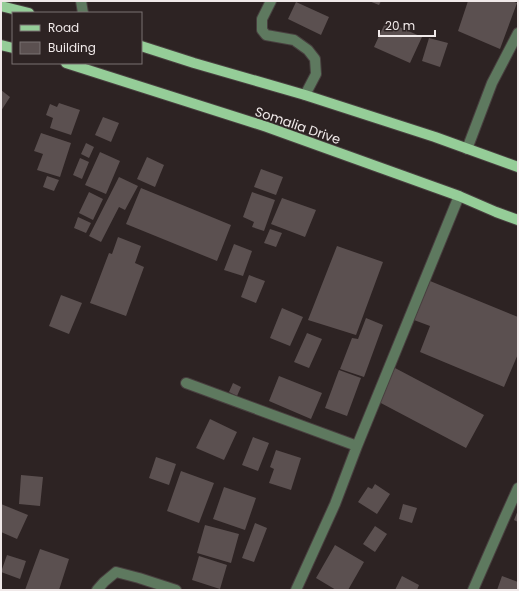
<svg xmlns="http://www.w3.org/2000/svg" width="519" height="591" font-family="Poppins,sans-serif">
	<style>
		.building { fill: #5b5050 }
		.lines { fill: none; stroke-linecap: round; stroke-linejoin: round }
		.minor-casing { stroke: #483f3f; stroke-width: 12 }
		.major-casing { stroke: #483f3f; stroke-width: 12 }
		.minor { stroke: #5e795f; stroke-width: 10 }
		.major { stroke: #95cd98; stroke-width: 10 }
		.labels { text-anchor: middle; stroke-width: 3.5; stroke-linejoin: round; paint-order: stroke }
		.street-label { font-size: 13px; fill: #f0e9e9; stroke: #2d2323 }
	</style>
	<rect width="100%" height="100%" fill="#2d2323"/>
	<path class="building" d="M 369,1 L 381,1 L 379,5 Z
		M 468,1 L 512,1 L 517,3 L 500,49 L 458,31 Z
		M 296,2 L 329,17 L 321,35 L 288,19 Z
		M 386,21 L 422,37 L 410,63 L 374,47 Z
		M 429,38 L 448,43 L 440,67 L 422,61 Z
		M 1,90 L 10,97 L 1,111 Z
		M 59,103 L 80,110 L 71,135 L 50,128 L 53,118 L 46,115 L 50,104 L 57,107 Z
		M 103,117 L 119,123 L 111,142 L 95,135 Z
		M 41,133 L 71,143 L 60,177 L 37,170 L 43,154 L 34,151 Z
		M 86,143 L 94,147 L 89,158 L 81,154 Z
		M 100,152 L 120,161 L 106,194 L 85,185 Z
		M 147,157 L 164,165 L 155,187 L 137,179 Z
		M 80,158 L 89,162 L 82,179 L 73,175 Z
		M 261,169 L 283,177 L 276,195 L 254,187 Z
		M 47,176 L 59,180 L 54,191 L 43,187 Z
		M 119,177 L 138,186 L 125,210 L 119,207 L 101,242 L 89,236 Z
		M 141,188 L 231,225 L 217,261 L 126,224 Z
		M 89,192 L 103,199 L 93,220 L 79,213 Z
		M 252,192 L 275,200 L 264,231 L 252,227 L 254,222 L 243,217 Z
		M 282,198 L 316,210 L 305,237 L 271,224 Z
		M 78,217 L 91,223 L 86,233 L 74,228 Z
		M 270,229 L 282,233 L 276,247 L 264,243 Z
		M 118,237 L 141,246 L 135,263 L 144,267 L 126,316 L 90,303 L 109,253 L 112,254 Z
		M 234,244 L 252,251 L 243,276 L 224,270 Z
		M 337,246 L 383,262 L 356,335 L 308,320 Z
		M 249,275 L 265,281 L 256,303 L 241,297 Z
		M 430,281 L 518,317 L 518,354 L 504,387 L 420,352 L 430,326 L 414,320 Z
		M 61,295 L 82,303 L 69,334 L 49,326 Z
		M 282,308 L 303,317 L 290,346 L 270,338 Z
		M 366,318 L 383,325 L 364,377 L 340,369 L 352,338 L 358,339 Z
		M 307,333 L 322,339 L 309,368 L 294,362 Z
		M 395,368 L 484,415 L 466,448 L 377,401 Z
		M 339,370 L 361,378 L 347,416 L 325,408 Z
		M 279,376 L 322,393 L 311,419 L 269,401 Z
		M 233,383 L 241,387 L 237,396 L 229,392 Z
		M 210,419 L 237,432 L 224,460 L 196,448 Z
		M 253,437 L 269,443 L 258,471 L 242,465 Z
		M 276,450 L 301,458 L 291,490 L 269,483 L 274,469 L 270,467 Z
		M 156,457 L 176,464 L 169,485 L 149,478 Z
		M 181,471 L 214,483 L 199,523 L 167,511 Z
		M 21,475 L 43,477 L 40,506 L 19,504 Z
		M 375,484 L 390,494 L 377,514 L 358,502 L 368,487 L 372,489 Z
		M 224,487 L 256,498 L 245,530 L 213,519 Z
		M 1,504 L 28,515 L 17,539 L 1,532 Z
		M 403,504 L 417,508 L 412,523 L 399,519 Z
		M 518,510 L 518,522 L 514,520 Z
		M 255,523 L 267,528 L 254,562 L 242,558 Z
		M 205,525 L 239,534 L 231,563 L 197,553 Z
		M 375,526 L 387,534 L 375,552 L 363,544 Z
		M 335,545 L 364,562 L 348,590 L 336,590 L 316,578 Z
		M 40,549 L 69,559 L 59,590 L 25,590 Z
		M 7,555 L 26,561 L 20,579 L 1,572 Z
		M 199,556 L 227,565 L 220,589 L 192,580 Z
		M 402,576 L 419,585 L 417,590 L 395,590 Z
		M 502,576 L 518,582 L 518,590 L 497,590 Z"/>
	<g class="lines">
		<g class="minor-casing">
			<path id="minor" d="M 81,1 L 83,13
				M 271,1 L 262,19 L 262,30 L 266,35 L 294,40 L 308,50 L 315,59 L 316,74 L 305,95
				M 467,149 L 492,83 L 518,33
				M 186,383 L 357,446
				M 97,590 L 104,582 L 116,572 L 139,578 L 176,590
				M 296,590 L 335,504 L 357,446 L 459,196
				M 473,590 L 504,519 L 518,488"/>
		</g>
		<g class="major-casing">
			<path id="major" d="M 1,6 L 29,13
				M 1,45 L 13,48
				M 141,46 L 194,63 L 305,95 L 435,137 L 518,167
				M 66,63 L 267,127 L 459,196 L 496,212 L 518,220"/>
		</g>
		<use href="#minor" class="minor"/>
		<use href="#major" class="major"/>
	</g>
	<g class="labels">
		<g class="street-label">
			<text transform="translate(298 125) rotate(19)" y="5">Somalia Drive</text>
		</g>
	</g>
	<rect width="519" height="591" fill="none" stroke="#f0e9e9" stroke-width="4"/>
	<rect x="12" y="12" width="130" height="52" fill="#2d2323" stroke="#7b7272"/>
	<rect x="20" y="25" width="20" height="6" fill="#95cd98" stroke="#7b7272"/>
	<text x="48" y="32" font-size="12" fill="#f0e9e9">Road</text>
	<rect x="20" y="42" width="20" height="12" fill="#5b5050" stroke="#7b7272"/>
	<text x="48" y="52" font-size="12" fill="#f0e9e9">Building</text>
	<path d="M379 30v6h56v-6" fill="none" stroke="#f0e9e9" stroke-width="2"/>
	<text x="385" y="30" font-size="12" fill="#f0e9e9" stroke="#2d2323" stroke-width="3" paint-order="stroke">20 m</text>
</svg>
